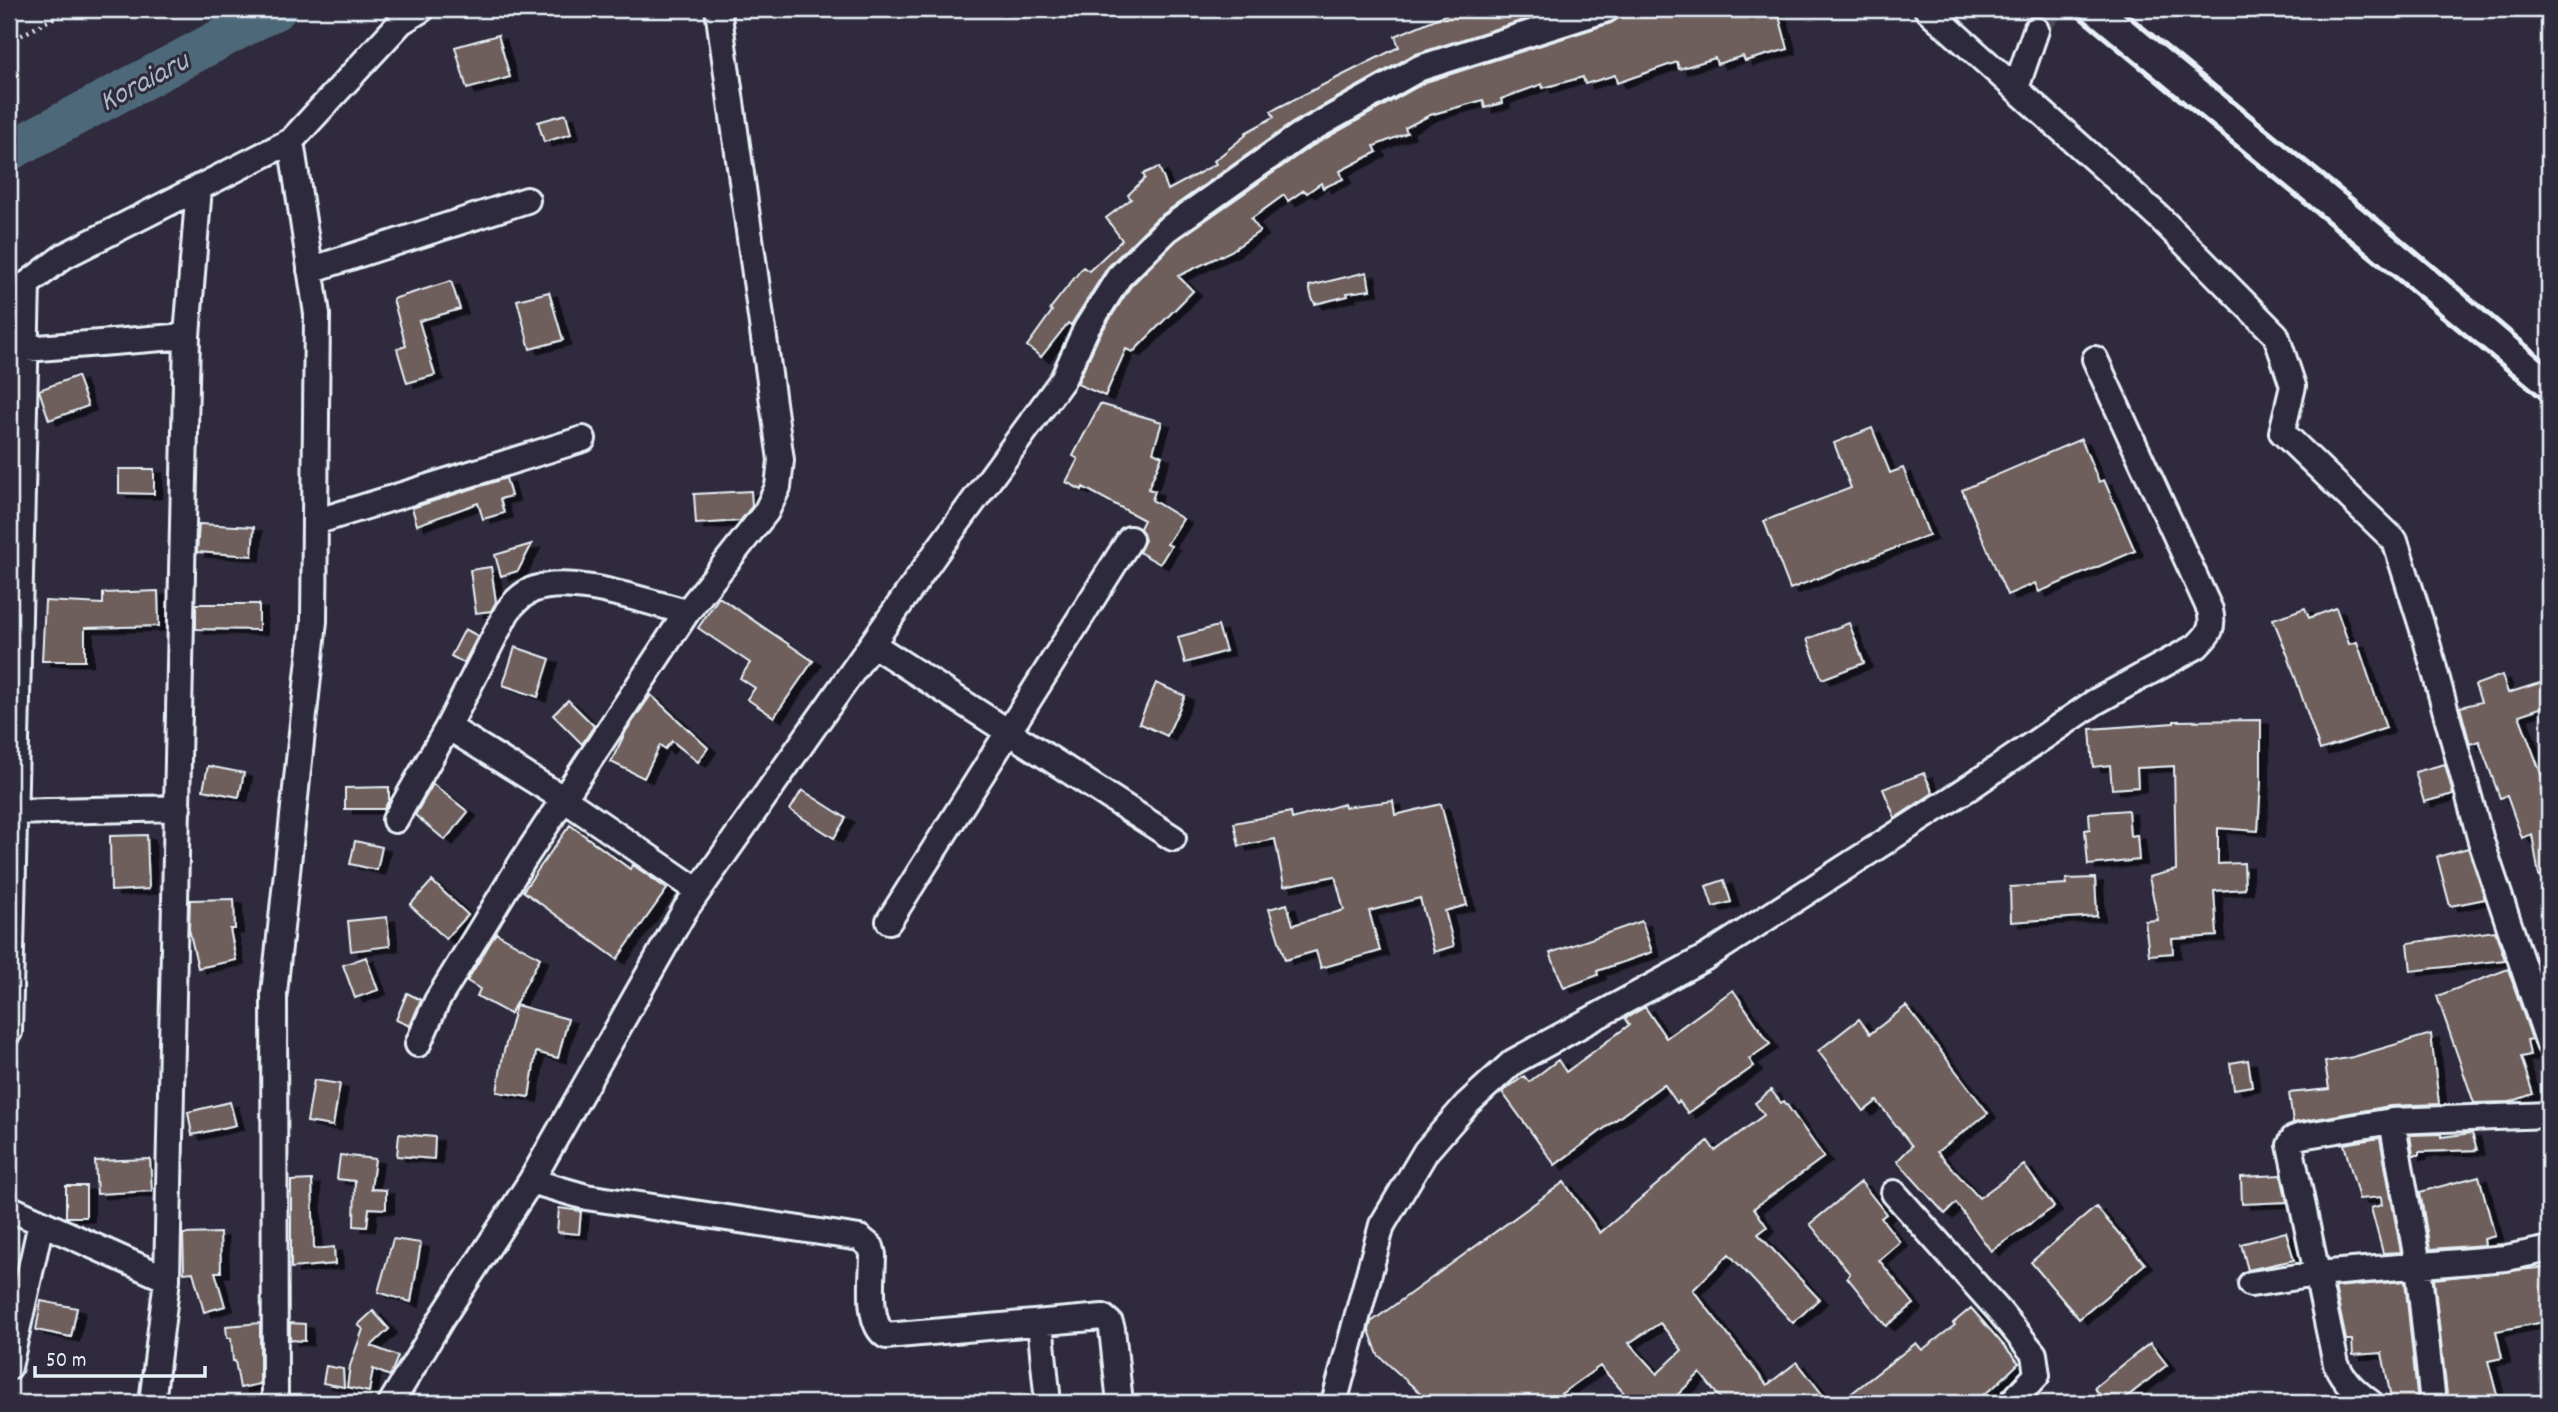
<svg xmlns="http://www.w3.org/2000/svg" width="2558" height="1412" font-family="Dekko,sans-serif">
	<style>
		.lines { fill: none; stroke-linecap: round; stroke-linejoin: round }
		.river { stroke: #4e6778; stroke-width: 40 }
		.building { fill: #6e5e5b; stroke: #e8f1f8; stroke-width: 2; fill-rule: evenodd; filter: url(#shadow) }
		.minor-tunnel { stroke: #4b4859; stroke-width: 24; stroke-dasharray: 24 12; stroke-linecap: butt }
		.minor-casing { stroke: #e8f1f8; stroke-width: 30 }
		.path { stroke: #e8f1f8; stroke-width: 4.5; stroke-dasharray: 2 5; stroke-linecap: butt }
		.minor { stroke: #2f2a3d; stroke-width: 24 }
		.rail { stroke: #e8f1f8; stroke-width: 5 }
		.labels { text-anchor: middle; stroke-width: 6; stroke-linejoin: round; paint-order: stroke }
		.water-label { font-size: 30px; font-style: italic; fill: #aabac5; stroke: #2f2a3d }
	</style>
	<defs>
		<filter id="shadow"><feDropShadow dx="8" dy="4.5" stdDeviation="0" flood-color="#0009"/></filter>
	</defs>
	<rect width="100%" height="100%" fill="#2f2a3d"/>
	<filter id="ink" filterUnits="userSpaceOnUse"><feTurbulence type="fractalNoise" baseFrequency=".0143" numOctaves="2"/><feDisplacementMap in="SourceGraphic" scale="14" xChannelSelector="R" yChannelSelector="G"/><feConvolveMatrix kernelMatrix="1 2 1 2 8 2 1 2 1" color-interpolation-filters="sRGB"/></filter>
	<g filter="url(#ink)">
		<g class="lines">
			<path class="river" d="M 9,151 L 277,9"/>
		</g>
		<path class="building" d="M 1459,9 L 1558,9 L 1413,55 L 1292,123 L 1156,219 L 1108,267 L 1071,325 L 1068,323 L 1041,357 L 1027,346 L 1052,311 L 1050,309 L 1083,267 L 1089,271 L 1122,240 L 1106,218 L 1131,199 L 1128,195 L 1145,178 L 1143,174 L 1159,167 L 1168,190 L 1216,164 L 1214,161 L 1246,135 L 1245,133 L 1274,117 L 1271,111 L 1399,47 L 1395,36 Z
			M 1621,9 L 1777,9 L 1788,49 L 1745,61 L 1743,56 L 1717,64 L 1715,58 L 1679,69 L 1677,62 L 1617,83 L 1615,75 L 1585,84 L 1583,77 L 1543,88 L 1542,84 L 1501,99 L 1502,103 L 1485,108 L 1483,100 L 1430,115 L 1405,128 L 1407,133 L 1374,146 L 1377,152 L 1340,171 L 1343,179 L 1323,188 L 1321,183 L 1307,193 L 1304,190 L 1288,201 L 1284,195 L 1251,219 L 1260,231 L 1231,251 L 1178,276 L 1193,291 L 1133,352 L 1126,349 L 1105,396 L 1077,384 L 1099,336 L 1131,286 L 1176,241 L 1307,149 L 1426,82 L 1611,23 L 1618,18 Z
			M 498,35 L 510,77 L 467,89 L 455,47 Z
			M 566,114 L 571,134 L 544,142 L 538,122 Z
			M 1367,272 L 1370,290 L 1347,293 L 1348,296 L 1315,304 L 1312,298 L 1309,286 Z
			M 451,281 L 460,309 L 419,321 L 435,375 L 407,383 L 397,349 L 406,346 L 393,299 Z
			M 549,292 L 563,340 L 530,349 L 517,300 Z
			M 77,376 L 88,406 L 49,420 L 39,390 Z
			M 1100,404 L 1162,422 L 1153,452 L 1162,456 L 1148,489 L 1155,491 L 1152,500 L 1183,519 L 1167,544 L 1171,546 L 1160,564 L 1139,552 L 1145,540 L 1140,528 L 1144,520 L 1083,487 L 1082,490 L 1066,482 L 1078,459 L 1073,456 Z
			M 1872,428 L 1890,473 L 1903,468 L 1929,535 L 1790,589 L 1764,521 L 1851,488 L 1834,443 Z
			M 2081,439 L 2099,482 L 2104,480 L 2135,551 L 2039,592 L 2035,583 L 2007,595 L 1962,490 Z
			M 119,469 L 154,469 L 154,494 L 119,493 Z
			M 506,478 L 511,496 L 500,499 L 504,513 L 483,519 L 478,503 L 417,525 L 412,508 Z
			M 751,491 L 752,506 L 740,521 L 696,524 L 694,494 Z
			M 199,524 L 254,527 L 252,556 L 197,552 Z
			M 532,544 L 518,571 L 501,576 L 495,555 Z
			M 491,567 L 496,602 L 491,611 L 476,613 L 470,570 Z
			M 158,591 L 159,626 L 85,628 L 85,661 L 42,661 L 45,601 L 103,604 L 103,593 Z
			M 719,597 L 813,661 L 774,717 L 747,699 L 755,688 L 740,678 L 750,663 L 698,628 Z
			M 196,604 L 259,604 L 259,630 L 196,629 Z
			M 2305,608 L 2309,618 L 2336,608 L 2349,644 L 2357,642 L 2386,728 L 2320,750 L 2288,656 L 2273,619 Z
			M 1849,623 L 1864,663 L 1822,679 L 1807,639 Z
			M 1218,626 L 1226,651 L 1185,663 L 1178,637 Z
			M 465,629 L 478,636 L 464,663 L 451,656 Z
			M 515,647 L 550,659 L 538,697 L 503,685 Z
			M 2502,675 L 2508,693 L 2549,680 L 2549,705 L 2519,715 L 2546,787 L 2541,789 L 2549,810 L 2549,875 L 2539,876 L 2532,834 L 2522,838 L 2507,796 L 2500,798 L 2479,741 L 2470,744 L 2460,707 L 2481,702 L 2475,685 Z
			M 1156,683 L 1185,696 L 1167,736 L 1139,723 Z
			M 651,695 L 708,748 L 698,762 L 672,741 L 665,749 L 660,745 L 644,778 L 611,762 L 626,731 Z
			M 568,700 L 594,726 L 582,744 L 553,715 Z
			M 2261,720 L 2261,782 L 2258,831 L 2218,828 L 2218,864 L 2244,863 L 2245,889 L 2214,891 L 2217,936 L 2172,939 L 2173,953 L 2149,955 L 2145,921 L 2158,920 L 2149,877 L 2176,870 L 2174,766 L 2137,768 L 2138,787 L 2112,789 L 2110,765 L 2093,767 L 2090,729 L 2174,723 L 2174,721 Z
			M 2445,764 L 2453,794 L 2424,802 L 2415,772 Z
			M 208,766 L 244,773 L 239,797 L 203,790 Z
			M 1924,773 L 1933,793 L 1895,818 L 1883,789 Z
			M 433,784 L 468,812 L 445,840 L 415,815 Z
			M 389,787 L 389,800 L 384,809 L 345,809 L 345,788 Z
			M 802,790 L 846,818 L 834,838 L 790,810 Z
			M 1393,801 L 1395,815 L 1441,804 L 1467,905 L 1445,911 L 1454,946 L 1434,952 L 1420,898 L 1369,911 L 1380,951 L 1321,968 L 1316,951 L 1285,960 L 1269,909 L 1287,904 L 1293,925 L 1344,910 L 1335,876 L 1284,886 L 1275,839 L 1239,846 L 1234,823 L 1291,812 L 1292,819 L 1344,804 L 1345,807 Z
			M 2128,810 L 2130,836 L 2137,835 L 2139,860 L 2088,865 L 2085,830 L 2090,829 L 2089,813 Z
			M 570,825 L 630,869 L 633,865 L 667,889 L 617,959 L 523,891 Z
			M 147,835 L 149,889 L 111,891 L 110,836 Z
			M 355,841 L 382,847 L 377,870 L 350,864 Z
			M 2468,848 L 2485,899 L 2450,906 L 2437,857 Z
			M 2095,878 L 2097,916 L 2011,922 L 2010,887 L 2067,884 L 2066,879 Z
			M 1724,880 L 1731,902 L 1713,907 L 1706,886 Z
			M 432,881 L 468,915 L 446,939 L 410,905 Z
			M 234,899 L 235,929 L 230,929 L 236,960 L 198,968 L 189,929 L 190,900 Z
			M 387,917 L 390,946 L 351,951 L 348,921 Z
			M 1642,921 L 1652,952 L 1597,971 L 1598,975 L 1564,988 L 1550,953 Z
			M 2495,931 L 2505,960 L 2411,971 L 2408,943 Z
			M 496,933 L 540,958 L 510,1014 L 477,996 L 480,989 L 467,981 Z
			M 366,957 L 378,990 L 355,998 L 343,965 Z
			M 2508,969 L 2532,1039 L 2527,1040 L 2530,1055 L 2521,1057 L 2533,1094 L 2510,1102 L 2474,1103 L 2437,996 Z
			M 1733,990 L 1770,1044 L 1749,1059 L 1754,1066 L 1688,1113 L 1679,1101 L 1677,1103 L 1664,1084 L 1555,1165 L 1502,1092 L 1524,1076 L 1529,1082 L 1558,1060 L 1566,1072 L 1629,1025 L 1625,1019 L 1645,1007 L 1666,1038 Z
			M 407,993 L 421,1000 L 410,1026 L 396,1020 Z
			M 516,1005 L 568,1019 L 558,1058 L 536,1052 L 529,1097 L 497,1092 L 503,1055 Z
			M 1906,1006 L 1988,1113 L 1937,1152 L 1979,1198 L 2024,1165 L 2054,1207 L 1991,1251 L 1956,1203 L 1945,1214 L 1897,1161 L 1912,1146 L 1877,1101 L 1864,1111 L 1818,1051 L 1859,1019 L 1870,1034 Z
			M 2431,1034 L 2439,1104 L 2390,1106 L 2293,1123 L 2289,1093 L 2329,1089 L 2325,1062 L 2353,1057 Z
			M 2248,1060 L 2252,1086 L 2234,1089 L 2230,1063 Z
			M 314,1080 L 340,1084 L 333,1126 L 307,1122 Z
			M 1771,1090 L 1781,1103 L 1784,1101 L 1824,1157 L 1754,1208 L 1767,1227 L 1758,1234 L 1819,1299 L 1793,1323 L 1729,1254 L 1693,1290 L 1767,1385 L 1797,1362 L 1829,1403 L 1724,1403 L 1700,1373 L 1669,1403 L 1612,1403 L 1624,1393 L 1600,1366 L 1548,1403 L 1431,1403 L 1378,1355 L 1369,1330 L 1371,1322 L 1564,1182 L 1600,1233 L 1708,1141 L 1715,1151 L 1764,1115 L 1755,1103 ZM 1660,1323 L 1682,1350 L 1657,1374 L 1629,1343 Z
			M 230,1102 L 236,1125 L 192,1135 L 188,1112 Z
			M 2472,1133 L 2477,1150 L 2419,1152 L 2419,1155 L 2413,1155 L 2410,1135 L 2441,1134 L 2441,1137 Z
			M 399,1134 L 435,1137 L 434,1159 L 397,1156 Z
			M 2380,1138 L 2401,1252 L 2383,1253 L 2371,1208 L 2382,1205 L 2381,1197 L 2359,1199 L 2344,1144 Z
			M 340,1155 L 375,1159 L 371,1189 L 386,1190 L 386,1209 L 369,1208 L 367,1227 L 354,1226 L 355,1181 L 337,1179 Z
			M 150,1159 L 152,1191 L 97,1194 L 95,1161 Z
			M 2281,1175 L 2287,1202 L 2242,1204 L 2241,1177 Z
			M 2479,1176 L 2495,1236 L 2484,1239 L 2485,1245 L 2430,1249 L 2420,1192 Z
			M 312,1180 L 314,1249 L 334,1247 L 335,1264 L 291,1268 L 291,1181 Z
			M 1861,1182 L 1886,1214 L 1881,1218 L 1900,1242 L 1879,1260 L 1914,1304 L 1886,1326 L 1847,1277 L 1850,1274 L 1810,1224 Z
			M 66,1186 L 86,1186 L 86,1217 L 66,1217 Z
			M 2096,1207 L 2145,1264 L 2079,1319 L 2031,1262 Z
			M 559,1208 L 581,1211 L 579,1234 L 557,1232 Z
			M 2286,1232 L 2294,1260 L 2248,1270 L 2241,1244 Z
			M 220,1233 L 221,1272 L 215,1272 L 225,1306 L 204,1312 L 193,1272 L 184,1273 L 183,1234 Z
			M 393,1239 L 421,1243 L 411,1302 L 378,1292 Z
			M 2549,1267 L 2549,1321 L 2496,1331 L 2502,1358 L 2488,1361 L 2499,1403 L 2448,1403 L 2434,1279 Z
			M 2405,1281 L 2418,1403 L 2392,1403 L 2382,1353 L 2353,1355 L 2352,1340 L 2346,1340 L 2335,1287 Z
			M 41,1301 L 77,1308 L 71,1337 L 36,1330 Z
			M 1971,1308 L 2019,1363 L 1995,1386 L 1972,1403 L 1839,1403 L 1916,1343 L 1922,1350 L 1955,1325 L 1953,1323 Z
			M 373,1311 L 389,1329 L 371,1346 L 398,1356 L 390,1376 L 373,1369 L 369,1392 L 347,1387 L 350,1366 L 363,1329 L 358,1325 Z
			M 260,1323 L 260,1384 L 240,1388 L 235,1361 L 233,1361 L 231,1338 L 227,1338 L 226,1326 Z
			M 290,1323 L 305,1324 L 305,1341 L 290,1340 Z
			M 2150,1343 L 2167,1365 L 2119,1403 L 2107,1403 L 2094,1388 Z
			M 326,1366 L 343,1369 L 344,1387 L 323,1383 Z"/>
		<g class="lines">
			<path class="minor-tunnel" d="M 2036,30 L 2052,9"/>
			<g class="minor-casing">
				<path id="minor" d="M 1927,9 L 2159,217 L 2276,335 L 2293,386 L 2282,432 L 2395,541 L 2426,639 L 2481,841 L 2549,1044
					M 2016,88 L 2036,30
					M 310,270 L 527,200
					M 9,298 L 64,256 L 291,141 L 401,22 L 422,9
					M 26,349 L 187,336
					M 315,522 L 583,439
					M 872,644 L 1173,838
					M 448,727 L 564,799 L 698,891
					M 9,812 L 178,808
					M 395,820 L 448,727 L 507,612 C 514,602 521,595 532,590 C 571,574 646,602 687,612
					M 889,921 L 1130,539
					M 9,1032 L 27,284
					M 418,1044 L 437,1001 L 522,862 L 687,612 L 766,512 L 778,487 L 781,460 L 718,9
					M 2392,1121 L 2418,1265 L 2433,1403
					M 531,1181 L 586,1197 L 860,1238 L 871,1247 L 873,1255 C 873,1277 866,1323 886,1336 L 1103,1317 L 1110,1323 L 1112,1329 L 1120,1403
					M 1894,1193 L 2000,1312 L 2034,1354 L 2037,1375 L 2011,1403
					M 9,1208 L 167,1279
					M 2251,1284 L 2317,1274 L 2506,1258 L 2549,1249
					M 1040,1323 L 1048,1403
					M 9,1367 L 41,1223
					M 152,1403 L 167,1279 L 187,336 L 199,187
					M 275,1403 L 274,993 L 314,621 L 317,314 L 291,141
					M 391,1403 L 442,1318 L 531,1181 L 685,910 L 940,547 L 1063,379 L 1086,329 L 1119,277 L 1166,230 L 1299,136 L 1420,68 L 1607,9
					M 1334,1403 L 1382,1225 L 1426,1151 L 1467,1104 L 1513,1062 L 1706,957 L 1967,789 L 2095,702 L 2197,646 C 2210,633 2214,628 2210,610 L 2095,359
					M 2371,1403 C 2356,1392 2344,1382 2336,1364 L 2290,1145 L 2293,1139 L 2301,1136 L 2392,1121 L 2549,1115"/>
			</g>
			<path class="path" d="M 9,42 L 70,9"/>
			<use href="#minor" class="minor"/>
			<path class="rail" d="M 2070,9 L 2549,404
				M 2120,9 L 2386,227 L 2549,365"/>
		</g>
	</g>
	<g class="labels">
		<g class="water-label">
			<text transform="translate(143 80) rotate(-28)" y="10">Koraiaru</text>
		</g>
	</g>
	<rect width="2558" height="1412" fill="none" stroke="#2f2a3d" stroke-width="35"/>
	<rect x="18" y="18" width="2523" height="1377" fill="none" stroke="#e8f1f8" stroke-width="2.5" filter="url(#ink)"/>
	<path d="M35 1366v10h170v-10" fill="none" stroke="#e8f1f8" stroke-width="3.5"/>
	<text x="46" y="1366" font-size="21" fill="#e8f1f8" stroke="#2f2a3d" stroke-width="5" paint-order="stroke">50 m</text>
</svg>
